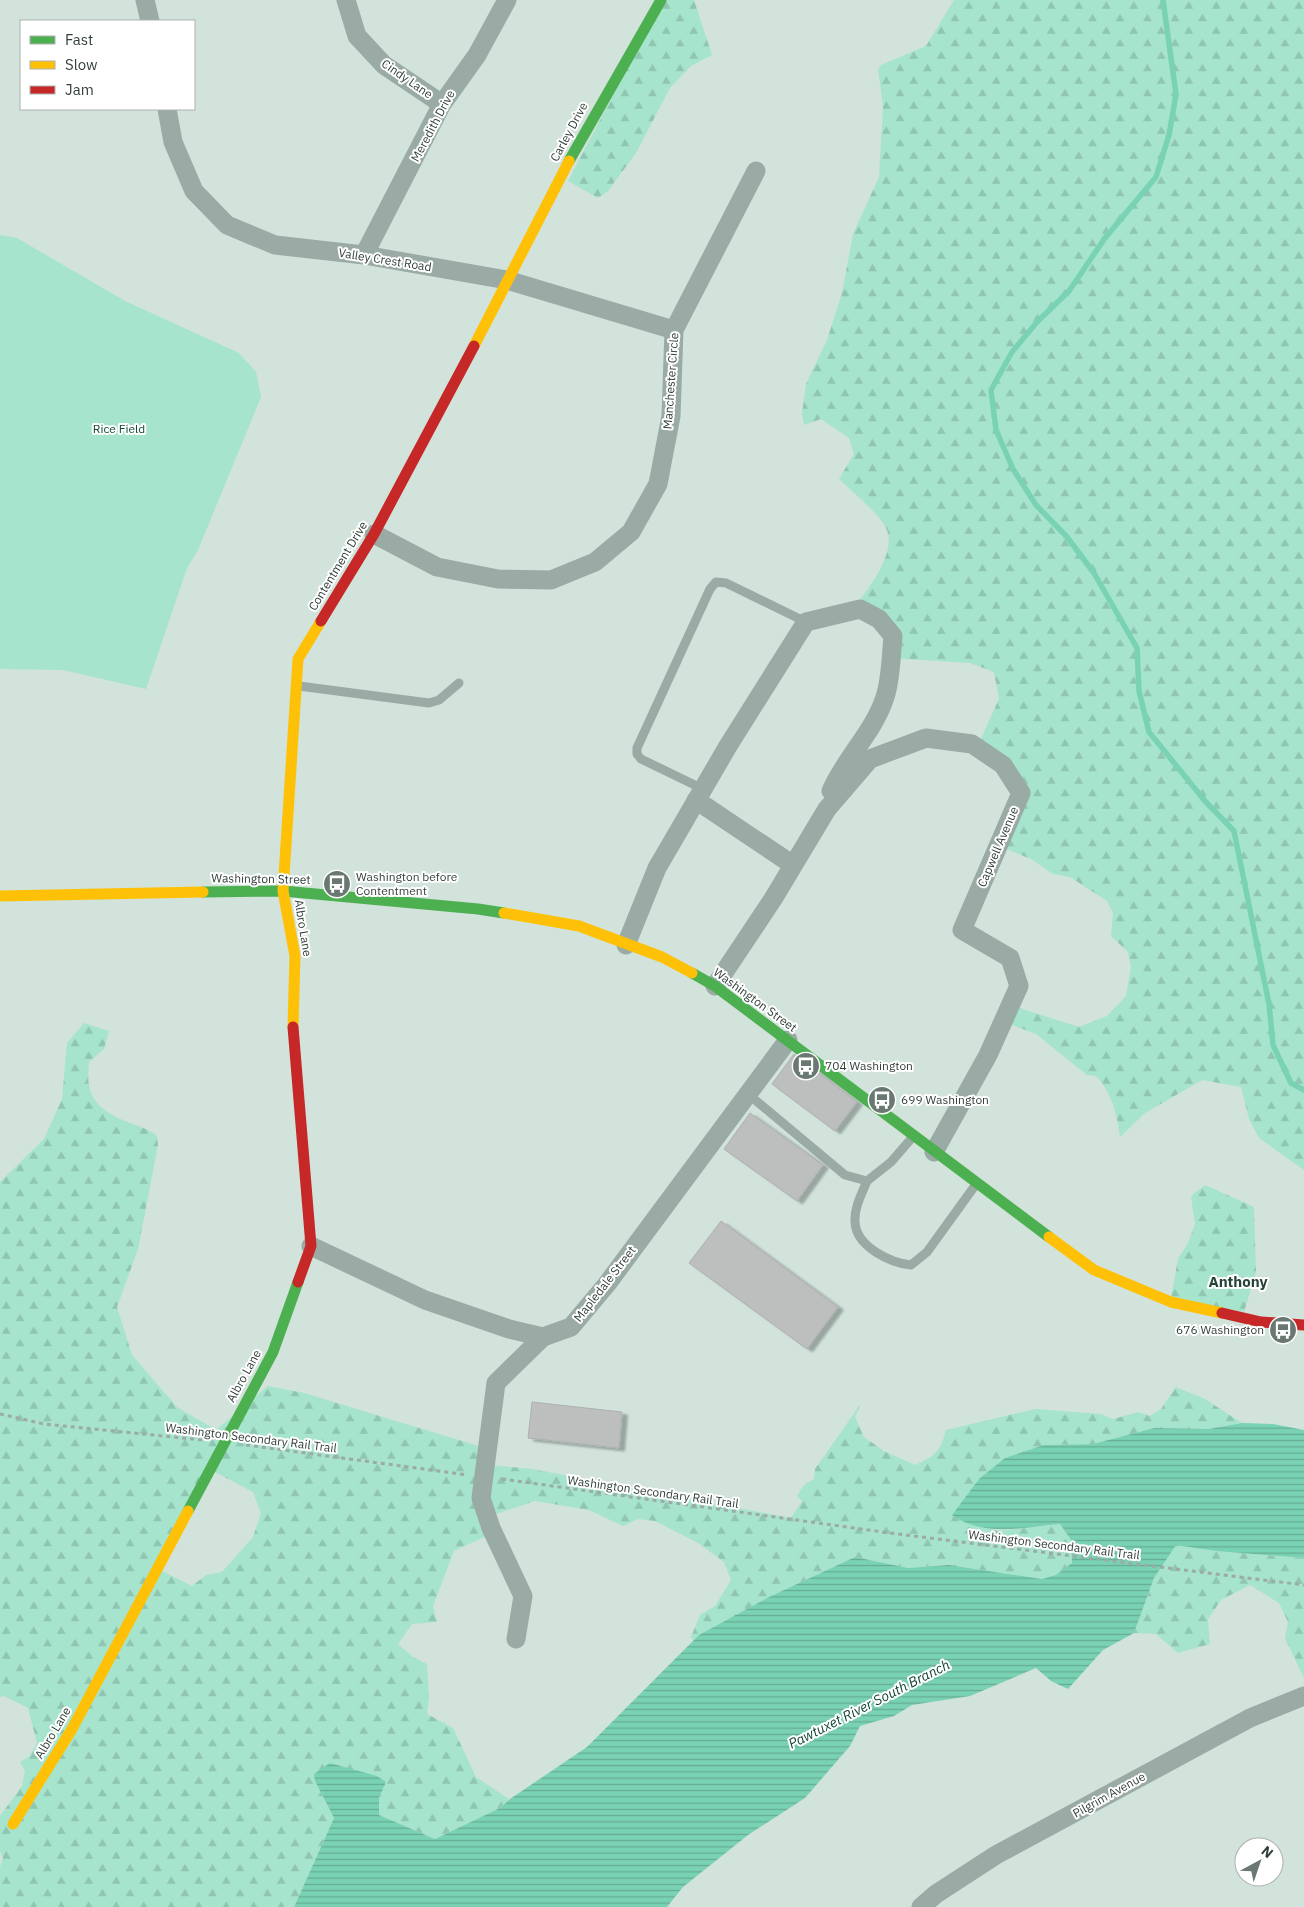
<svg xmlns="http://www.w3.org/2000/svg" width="1304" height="1907" font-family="'IBM Plex Sans',sans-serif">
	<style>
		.forest { fill: url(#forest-firs); fill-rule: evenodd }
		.park { fill: #a6e4cd }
		.water { fill: url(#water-rules) }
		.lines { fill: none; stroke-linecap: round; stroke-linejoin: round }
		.stream { stroke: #7ad2b4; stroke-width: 5.5 }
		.building { fill: #bdbfbf; stroke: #adb0b0; filter: url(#shadow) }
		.path { stroke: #9caba4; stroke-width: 3; stroke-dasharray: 4 4; stroke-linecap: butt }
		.lane { stroke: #9aaaa4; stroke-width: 9 }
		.street { stroke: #9aaaa4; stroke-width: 19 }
		.fast { stroke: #4caf50; stroke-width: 11 }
		.slow { stroke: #ffc107; stroke-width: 11 }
		.jam { stroke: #c62828; stroke-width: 11 }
		.labels { text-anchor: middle; stroke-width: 4; stroke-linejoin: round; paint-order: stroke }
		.street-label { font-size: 12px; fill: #323f39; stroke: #fff }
		.park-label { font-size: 12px; fill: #124535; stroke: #fff }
		.poi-label { font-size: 12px; fill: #323f39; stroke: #fff; text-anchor: start }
		.water-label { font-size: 14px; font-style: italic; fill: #114434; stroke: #fff }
		.quarter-label { font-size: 15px; font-weight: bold; fill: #264338; stroke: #fff }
	</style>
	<defs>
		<pattern id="forest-firs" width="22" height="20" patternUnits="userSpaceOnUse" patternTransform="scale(1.25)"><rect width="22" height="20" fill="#a6e4cd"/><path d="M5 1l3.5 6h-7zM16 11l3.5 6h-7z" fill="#8fc5b1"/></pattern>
		<pattern id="water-rules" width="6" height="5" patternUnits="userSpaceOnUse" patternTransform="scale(1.25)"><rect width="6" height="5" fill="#7ad2b4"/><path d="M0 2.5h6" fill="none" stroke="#65ac93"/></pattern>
		<filter id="shadow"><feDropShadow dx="5.5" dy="3" stdDeviation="1" flood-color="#0004"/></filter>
	</defs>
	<rect width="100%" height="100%" fill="#d1e3db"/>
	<path class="forest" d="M 663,0 L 694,0 L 712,55 L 691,66 L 670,88 L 636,153 L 608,191 L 598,198 L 568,181 Z
		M 954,0 L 1304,0 L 1304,1170 L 1259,1138 L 1249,1119 L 1241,1087 L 1202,1080 L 1145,1113 L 1120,1137 C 1117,1114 1112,1093 1096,1076 L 1087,1075 L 1036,1034 L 1007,1023 L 1013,1006 L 1079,1027 L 1107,1016 L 1126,996 L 1131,967 L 1128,952 L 1111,936 L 1113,913 L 1107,901 L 1070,877 L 1053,874 L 1031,859 L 1004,848 L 1022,792 L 978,745 L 999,699 L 994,672 L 970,663 L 891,658 L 888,638 L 867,619 L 846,618 C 862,596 904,550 883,523 C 872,507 853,493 839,479 L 854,454 L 849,438 L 821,419 L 804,425 L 802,414 L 806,384 L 827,340 L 842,293 L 853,234 L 879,177 L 883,106 L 878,69 L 881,65 L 926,46 Z
		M 84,1023 L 109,1031 L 104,1049 L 89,1062 C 86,1091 91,1104 118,1118 C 132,1125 145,1126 157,1136 L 158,1145 L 138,1249 L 117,1307 L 132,1355 L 177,1407 L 216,1430 L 268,1386 L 304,1393 L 482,1447 L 490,1465 L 532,1469 L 791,1518 L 802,1501 L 797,1496 L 803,1486 L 814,1479 L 815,1469 L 860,1405 L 855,1417 L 864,1437 L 884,1451 L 915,1465 C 934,1457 941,1451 946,1430 L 1035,1409 L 1101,1414 L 1113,1419 L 1138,1412 L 1150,1416 L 1161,1409 L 1176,1387 L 1205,1399 L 1242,1423 L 1209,1429 L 1154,1428 L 1093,1444 L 1044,1445 L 979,1479 L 953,1516 L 997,1531 L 1060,1524 L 1071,1540 L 1072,1563 L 1056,1576 L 1042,1579 L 949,1565 L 908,1568 L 855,1557 L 769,1597 L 693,1640 L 691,1637 L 700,1615 L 715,1606 L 731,1580 L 724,1562 L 698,1543 L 655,1521 L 638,1519 L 623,1526 L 589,1510 L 535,1501 L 493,1515 L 493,1533 L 454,1551 L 433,1606 L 437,1622 L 412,1624 L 398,1644 L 413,1657 L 427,1664 L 429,1698 L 427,1714 L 453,1728 L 476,1777 L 509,1799 L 500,1808 L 435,1839 L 379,1815 L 379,1798 L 386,1782 L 315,1781 L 334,1818 L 294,1907 L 0,1907 L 0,1867 L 3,1858 L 0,1851 L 0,1816 L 22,1786 L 25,1771 L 20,1762 L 29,1757 L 37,1743 L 28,1708 L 4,1696 L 0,1697 L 0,1182 L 44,1139 L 62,1099 L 67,1043 ZM 213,1471 L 253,1492 L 261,1513 L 253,1537 L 222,1572 L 206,1575 L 192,1586 L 162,1571 Z
		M 1205,1185 L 1254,1207 L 1256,1272 L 1244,1312 L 1171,1298 L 1178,1259 L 1188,1243 L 1195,1224 L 1191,1196 Z
		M 1176,1544 L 1216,1551 L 1304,1558 L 1304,1678 L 1285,1638 L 1288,1622 L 1279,1603 L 1250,1585 L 1221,1600 L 1208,1619 L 1210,1644 L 1178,1653 L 1156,1634 L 1134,1633 L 1154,1578 Z"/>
	<path class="park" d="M 0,235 L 17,238 L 125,301 L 239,353 L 256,372 L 261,397 L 198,550 L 187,568 L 146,689 L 63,670 L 0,669 Z"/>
	<path class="water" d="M 1242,1423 L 1273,1424 L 1304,1430 L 1304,1558 L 1216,1551 L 1176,1545 L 1154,1578 L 1134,1633 L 1103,1650 L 1068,1689 L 1051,1681 L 1036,1668 L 970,1696 L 912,1705 L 894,1716 L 860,1726 L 850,1746 L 805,1798 L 748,1835 L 683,1887 L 667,1907 L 294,1907 L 334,1818 L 315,1781 L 314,1774 L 330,1763 L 377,1776 L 386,1782 L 379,1798 L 379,1815 L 435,1839 L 500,1808 L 510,1799 L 587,1747 L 699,1635 L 769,1597 L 855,1557 L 908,1568 L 949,1565 L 1042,1579 L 1056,1575 L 1072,1563 L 1071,1540 L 1060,1524 C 1023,1527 985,1538 952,1515 L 979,1479 L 1005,1458 L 1044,1445 L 1093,1444 L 1154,1428 L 1209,1429 Z"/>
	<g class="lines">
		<path class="stream" d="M 1163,0 L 1176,94 L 1169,135 L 1156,177 L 1105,238 L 1069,291 L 1037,322 L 1012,352 L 991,390 L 996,430 L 1013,469 L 1036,505 L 1067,537 L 1094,573 L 1137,648 L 1139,691 L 1149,732 L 1205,801 L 1234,831 L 1269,1004 L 1273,1045 L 1291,1083 L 1304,1090"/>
	</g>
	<path class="building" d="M 794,1054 L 857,1102 L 835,1131 L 772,1084 Z
		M 750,1113 L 823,1165 L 797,1201 L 724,1149 Z
		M 721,1221 L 838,1307 L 807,1349 L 689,1263 Z
		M 532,1402 L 622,1412 L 619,1448 L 528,1438 Z"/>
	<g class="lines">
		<path class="path" d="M 0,1414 L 44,1424 L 203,1440
			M 246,1445 L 468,1475
			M 502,1479 L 890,1533 L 1304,1585"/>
		<path class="lane" d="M 299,686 L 429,703 L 439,700 L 459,683
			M 703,789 L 641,759 L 637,754 L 637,748 L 710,589 L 716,582 L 726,583 L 806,622
			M 748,1094 L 845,1175 L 867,1181 L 891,1162 L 911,1139
			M 867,1181 C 862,1193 854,1208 855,1222 C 856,1247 891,1263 911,1265 L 927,1252 L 974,1187"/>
		<path class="street" d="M 145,0 L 150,21
			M 346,0 L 357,36 L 384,65 L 442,104
			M 167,109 L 173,142 L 194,191 L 227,225 L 275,245 L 364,255 L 507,280 L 674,330
			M 364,255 L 442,104 L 477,55 L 507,0
			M 374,534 L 437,567 L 498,579 L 551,580 L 595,562 L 631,532 L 658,484 L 671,416 L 674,330 L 756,171
			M 696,800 L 793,865
			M 626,945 L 657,868 L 728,746 L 806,622 L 860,609 L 879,619 L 893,636 C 891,656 891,679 885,697 C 874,732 845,758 831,791
			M 715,986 L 773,899 L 827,809 L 870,759 L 926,738 L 972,744 L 1003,765 L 1021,793 L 962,930 L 1010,958 L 1019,986 L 988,1055 L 934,1152
			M 311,1246 L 425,1300 L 509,1329 L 543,1337 L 571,1327 L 607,1284 L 788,1040
			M 516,1639 L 523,1596 L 491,1528 L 481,1498 L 496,1383 L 543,1337
			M 921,1907 L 936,1894 L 996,1855 L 1250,1718 L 1304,1696"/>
		<path class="fast" d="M 569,161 L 661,0
			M 203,892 L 283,891 L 478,909 L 504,913
			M 692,973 L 715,986 L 1049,1237
			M 188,1511 L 273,1352 L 298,1282"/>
		<path class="slow" d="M 474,346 L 569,161
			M 0,896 L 203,892
			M 504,913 L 579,926 L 662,957 L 692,973
			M 293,1027 L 295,956 L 283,891 L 298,659 L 321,621
			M 1049,1237 L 1094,1270 L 1171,1302 L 1222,1313
			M 13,1824 L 72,1729 L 188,1511"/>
		<path class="jam" d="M 321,621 L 374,534 L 474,346
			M 293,1027 L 311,1246 L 298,1282
			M 1222,1313 L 1261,1322 L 1304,1325"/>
	</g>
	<defs>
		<g id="bus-disc" transform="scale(1.4375)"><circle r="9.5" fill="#6a7872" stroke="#fff"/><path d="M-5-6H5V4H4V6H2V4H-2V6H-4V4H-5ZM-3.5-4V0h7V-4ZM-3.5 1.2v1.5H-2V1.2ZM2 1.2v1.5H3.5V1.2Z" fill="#fff"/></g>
	</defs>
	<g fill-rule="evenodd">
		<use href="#bus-disc" x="337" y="884"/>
		<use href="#bus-disc" x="806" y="1066"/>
		<use href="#bus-disc" x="882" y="1100"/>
		<use href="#bus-disc" x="1283" y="1330"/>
	</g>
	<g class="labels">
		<g class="street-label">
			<text transform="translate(407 79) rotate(35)" y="4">Cindy Lane</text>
			<text transform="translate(433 126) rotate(-62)" y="4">Meredith Drive</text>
			<text transform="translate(569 132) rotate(-62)" y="4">Carley Drive</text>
			<text transform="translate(385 260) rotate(9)" y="4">Valley Crest Road</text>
			<text transform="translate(671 381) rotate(-86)" y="4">Manchester Circle</text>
			<text transform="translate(338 566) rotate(-59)" y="4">Contentment Drive</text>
			<text transform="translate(998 847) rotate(-67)" y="4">Capwell Avenue</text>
			<text transform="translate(261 879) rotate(1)" y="4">Washington Street</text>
			<text transform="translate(303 928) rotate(81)" y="4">Albro Lane</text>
			<text transform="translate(755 1000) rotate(36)" y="4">Washington Street</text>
			<text transform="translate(605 1284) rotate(-52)" y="4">Mapledale Street</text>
			<text transform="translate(244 1376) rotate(-61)" y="4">Albro Lane</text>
			<text transform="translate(251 1438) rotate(7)" y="4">Washington Secondary Rail Trail</text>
			<text transform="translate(653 1492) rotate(8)" y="4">Washington Secondary Rail Trail</text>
			<text transform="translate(1054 1545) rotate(7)" y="4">Washington Secondary Rail Trail</text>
			<text transform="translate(53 1733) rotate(-59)" y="4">Albro Lane</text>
			<text transform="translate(1109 1795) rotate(-29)" y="4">Pilgrim Avenue</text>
		</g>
		<g class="park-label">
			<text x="119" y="433">Rice Field</text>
		</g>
		<g class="poi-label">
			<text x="356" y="881">Washington before<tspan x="356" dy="14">Contentment</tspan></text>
			<text x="825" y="1070">704 Washington</text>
			<text x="901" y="1104">699 Washington</text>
			<text x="1264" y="1334" text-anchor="end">676 Washington</text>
		</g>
		<g class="water-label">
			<text transform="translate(869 1704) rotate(-27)" y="5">Pawtuxet River South Branch</text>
		</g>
		<g class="quarter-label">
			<text x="1238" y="1287">Anthony</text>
		</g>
	</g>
	<rect x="20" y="20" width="175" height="90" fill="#ffffff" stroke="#adb2b0"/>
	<rect x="30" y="36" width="25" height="8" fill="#4caf50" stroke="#adb2b0"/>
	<text x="65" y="45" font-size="15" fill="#323f39">Fast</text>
	<rect x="30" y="61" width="25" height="8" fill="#ffc107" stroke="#adb2b0"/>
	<text x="65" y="70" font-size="15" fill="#323f39">Slow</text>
	<rect x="30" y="86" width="25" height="8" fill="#c62828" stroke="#adb2b0"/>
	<text x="65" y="95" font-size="15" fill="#323f39">Jam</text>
	<g transform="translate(1259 1862) rotate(40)"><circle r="24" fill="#ffffff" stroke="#adb2b0"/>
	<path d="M0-4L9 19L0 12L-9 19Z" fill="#6a7872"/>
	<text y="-8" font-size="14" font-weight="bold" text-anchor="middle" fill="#323f39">N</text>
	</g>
</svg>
